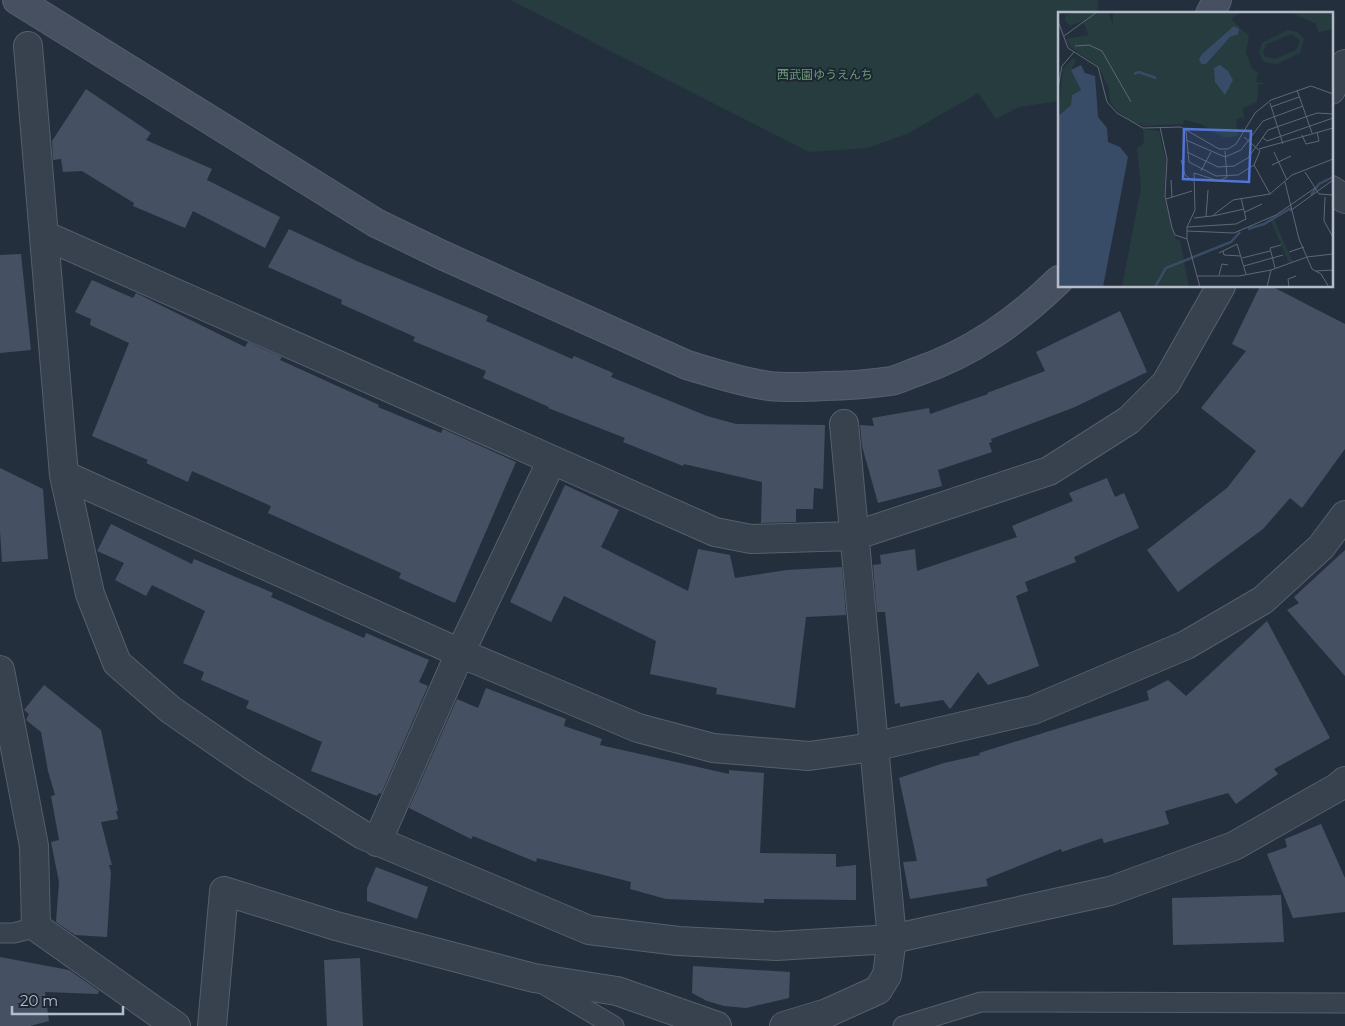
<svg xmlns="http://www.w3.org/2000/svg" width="1345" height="1026" font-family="Montserrat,'Noto Sans JP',sans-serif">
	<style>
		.green { fill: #263c3f }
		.building { fill: #455162 }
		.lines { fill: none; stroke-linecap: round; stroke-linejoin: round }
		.lane-casing { stroke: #565f6c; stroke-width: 21 }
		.street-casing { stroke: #565f6c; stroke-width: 30 }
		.secondary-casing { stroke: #565f6c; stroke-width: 30 }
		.lane { stroke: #38414e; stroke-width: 19 }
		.street { stroke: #38414e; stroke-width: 28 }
		.secondary { stroke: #465061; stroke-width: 28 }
		.labels { text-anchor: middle; stroke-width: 4; stroke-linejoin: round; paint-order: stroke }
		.park-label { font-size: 12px; fill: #6b9a76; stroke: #1d2633 }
		.inset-river { fill: none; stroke: #394c67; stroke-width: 2.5 }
		.inset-road { fill: none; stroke: #5e6776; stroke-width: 1 }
		.view { fill: #5274d3; fill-opacity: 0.15; stroke: #5274d3; stroke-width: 2.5 }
		.inset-edge { fill: none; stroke: #b4bcc9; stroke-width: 2.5 }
	</style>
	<rect width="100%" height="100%" fill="#242f3e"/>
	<path class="green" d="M 510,0 L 1098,0 L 1097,14 L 1059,14 L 1059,101 L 1019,107 L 996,119 L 978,93 L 909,133 L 868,148 L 809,152 Z"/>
	<path class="building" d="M 86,89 L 151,133 L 146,140 L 212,169 L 207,180 L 280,217 L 265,248 L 193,211 L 185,228 L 133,206 L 134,203 L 82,171 L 63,172 L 61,159 L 53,160 L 52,141 Z
		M 289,229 L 359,262 L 488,316 L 486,321 L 572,359 L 574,356 L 613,373 L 611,377 L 707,416 L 736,424 L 825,425 L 823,489 L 814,488 L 813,509 L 796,509 L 796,522 L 761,523 L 762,482 L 684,464 L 683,466 L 623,442 L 625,438 L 548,408 L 549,407 L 483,378 L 486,371 L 413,341 L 415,337 L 341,304 L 342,300 L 268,267 Z
		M 21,254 L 31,350 L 0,353 L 0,255 Z
		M 92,280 L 133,298 L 136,293 L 245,347 L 248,342 L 282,357 L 280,360 L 379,405 L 378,407 L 441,433 L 443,429 L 516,462 L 455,603 L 399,578 L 401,573 L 268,513 L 271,506 L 192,471 L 188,482 L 146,463 L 148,460 L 92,436 L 129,343 L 90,325 L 91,319 L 75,312 Z
		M 1260,286 L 1271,286 L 1345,324 L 1345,449 L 1302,508 L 1290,498 L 1263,529 L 1178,592 L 1147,550 L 1227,488 L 1256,451 L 1201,408 L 1246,351 L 1232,344 Z
		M 1120,311 L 1147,372 L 1075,407 L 991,439 L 992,442 L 989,443 L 992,452 L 938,470 L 942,486 L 878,503 L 862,446 L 860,425 L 874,426 L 872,418 L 929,408 L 930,414 L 988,394 L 987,393 L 1045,371 L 1036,352 Z
		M 0,468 L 43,489 L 48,559 L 2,562 L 0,531 Z
		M 1107,478 L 1115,497 L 1124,493 L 1139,528 L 1074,557 L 1076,562 L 1025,582 L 1028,591 L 1016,596 L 1039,666 L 988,685 L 978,672 L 950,709 L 943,700 L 900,707 L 900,703 L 895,704 L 885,612 L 877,612 L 873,565 L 881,564 L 880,555 L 915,549 L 917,571 L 1017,537 L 1012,526 L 1073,501 L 1069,493 Z
		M 565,485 L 619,510 L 601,547 L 688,591 L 698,549 L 730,555 L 735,578 L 787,570 L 842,567 L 846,615 L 806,617 L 795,708 L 716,694 L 717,688 L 650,674 L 656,641 L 564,596 L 551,622 L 510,602 Z
		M 111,524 L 192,564 L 194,559 L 273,593 L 271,597 L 364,638 L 366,633 L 429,660 L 419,682 L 428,686 L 381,794 L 379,793 L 377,796 L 311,771 L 322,742 L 246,708 L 249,701 L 201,680 L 204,672 L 183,663 L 205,611 L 152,585 L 146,596 L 115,580 L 124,563 L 97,551 Z
		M 1345,550 L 1345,676 L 1287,610 L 1299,603 L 1294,597 Z
		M 1267,621 L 1330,738 L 1274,769 L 1278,774 L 1236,804 L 1228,793 L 1165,811 L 1169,824 L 1104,843 L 1102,838 L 1062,852 L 1061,849 L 986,879 L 988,886 L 910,899 L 903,862 L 917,861 L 899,778 L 944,763 L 980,755 L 979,753 L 1149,700 L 1147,691 L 1168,680 L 1186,696 Z
		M 44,685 L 101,730 L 118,811 L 116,811 L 118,819 L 101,822 L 112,865 L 109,865 L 111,872 L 107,937 L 75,935 L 56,922 L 59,882 L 51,842 L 59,840 L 51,796 L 55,795 L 48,771 L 41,732 L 26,720 L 29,714 L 24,710 Z
		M 486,688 L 566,719 L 564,726 L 602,739 L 600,745 L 729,774 L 729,770 L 764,773 L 760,853 L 836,854 L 836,867 L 856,865 L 856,900 L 764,899 L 764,903 L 666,899 L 630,889 L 631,882 L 537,858 L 536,862 L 473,836 L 471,839 L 409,808 L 457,699 L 478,708 Z
		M 1321,824 L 1345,878 L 1345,912 L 1293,918 L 1267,854 L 1287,847 L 1285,839 Z
		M 376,867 L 428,887 L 417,919 L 367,901 L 367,888 Z
		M 1281,895 L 1284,942 L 1173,945 L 1172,898 Z
		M 0,957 L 69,970 L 99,991 L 98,994 L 45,992 L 49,1021 L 30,1026 L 0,1026 Z
		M 360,958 L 363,1026 L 327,1026 L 324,960 Z
		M 693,966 L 790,972 L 789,998 L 746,1008 L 724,1006 L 707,1001 L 692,993 Z"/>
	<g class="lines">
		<g class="lane-casing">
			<path id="lane" d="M 0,933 L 14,933 L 36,927
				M 543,984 L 614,1026
				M 903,1026 L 981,1002 L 1345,1003"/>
		</g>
		<g class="street-casing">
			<path id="street" d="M 28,46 L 64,475 L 90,594 L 117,663 L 171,710 L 251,765 L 363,835 L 589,930 L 678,941 L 776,946 L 892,939 L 1110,891 L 1234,846 L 1338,787 L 1345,781
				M 1331,90 L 1345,64
				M 1331,190 L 1345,199
				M 44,235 L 715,532 L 751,539 L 854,536 L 1049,471 L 1129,420 L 1166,383 L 1221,286
				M 64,475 L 460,653 L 638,728 L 713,748 L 809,756 L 873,747 L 1033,710 L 1186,645 L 1263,600 L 1321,547 L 1345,515
				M 0,670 L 34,846 L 36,927 L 176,1026
				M 377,842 L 460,653 L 552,460
				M 212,1026 L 224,891 L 336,926 L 534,978 L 617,991 L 717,1026
				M 784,1026 L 827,1013 L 878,990 L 887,975 L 892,939 L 844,424"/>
		</g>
		<g class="secondary-casing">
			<path id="secondary" d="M 17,0 L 376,223 L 442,255 L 687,365 C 714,373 741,382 769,386 C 787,388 807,387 826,386 C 847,386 869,384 891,381 C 899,379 908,375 916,372 C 972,353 1017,321 1059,280
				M 1210,14 L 1217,0"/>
		</g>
		<use href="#lane" class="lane"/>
		<use href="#street" class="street"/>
		<use href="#secondary" class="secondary"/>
	</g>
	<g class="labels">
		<g class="park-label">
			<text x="825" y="79">西武園ゆうえんち</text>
		</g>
	</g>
	<g transform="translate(1058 12)">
		<rect width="275" height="275" fill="#242f3e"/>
		<path d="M 19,0 L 50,0 L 55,12 L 55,0 L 184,0 L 173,7 L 191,24 L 188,40 L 194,56 L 200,61 L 198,70 L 209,71 L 200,73 L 199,90 L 185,96 L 186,108 L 183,105 L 178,108 L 180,124 L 166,126 L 143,112 L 126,108 L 125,112 L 87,114 L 74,110 L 59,99 L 52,90 L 51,76 L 40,54 L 12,35 L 8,27 L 30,23 L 25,9 L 12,14 L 7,8 L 8,3 ZM 232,0 L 275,0 L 275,17 L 260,20 L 258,12 ZM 230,18 L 240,20 L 246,27 L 242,41 L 219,52 L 206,50 L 201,41 L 204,31 ZM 234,22 L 242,29 L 238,38 L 217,47 L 207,45 L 205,39 L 209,32 ZM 15,46 L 18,49 L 14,56 L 23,78 L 14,83 L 13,93 L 0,104 L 5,57 ZM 85,117 L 101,119 L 108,149 L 106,184 L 118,227 L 122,228 L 131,275 L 64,275 L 83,175 L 79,137 L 86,131 ZM 217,208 L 219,215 L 235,250 L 231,251 L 213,209 Z" fill="#263c3f" fill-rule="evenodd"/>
		<path d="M 176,14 L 181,17 L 180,22 L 172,25 L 148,52 L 143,52 L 141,47 L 144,42 ZM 23,53 L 27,61 L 37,64 L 40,105 L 49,116 L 50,130 L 62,135 L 70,145 L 45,275 L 0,275 L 0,104 L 13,93 L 14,83 L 23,78 L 13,58 ZM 162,53 L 170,59 L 175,68 L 167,83 L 157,70 L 156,56 Z" fill="#394c67"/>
		<path class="inset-river" d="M 76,62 L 81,60 L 98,66M 253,183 L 261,172 L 275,165M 190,217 L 206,212 L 233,196M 97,275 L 108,256 L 173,230 L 182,220"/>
		<path class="inset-road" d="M 0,9 L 10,36 L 40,55 L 49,90 L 59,101 L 85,116 L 123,115 L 161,137 L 170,137 L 178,132 L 197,101 L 213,88 L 253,74 L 275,82M 6,24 L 39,0M 17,34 L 31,33 L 44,39 L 73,90M 0,76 L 4,54 L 16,40M 239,78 L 254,121M 212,91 L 225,132M 213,95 L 241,85M 102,115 L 109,147 L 107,184 L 114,216 L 117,223 L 129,227M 128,119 L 131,150 L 158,164 L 180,163 L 196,153 L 202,139 L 186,125M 244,123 L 248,132 L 261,129 L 259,120M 204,125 L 209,129 L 275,106M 128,128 L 167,145 L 183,138 L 205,109 L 245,94M 201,137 L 275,116M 167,139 L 169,165M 129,140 L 160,155 L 176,154 L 190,146 L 210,118 L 259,101 L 275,102M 216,140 L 229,168M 123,148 L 127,163 L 135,169M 196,153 L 212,182M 214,153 L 233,144M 143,159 L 153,140M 247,160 L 261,182 L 275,183M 113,168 L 114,185M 227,170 L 241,227 L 254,257 L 263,262 L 271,275M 267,185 L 266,209 L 275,225M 108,187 L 134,179M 232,199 L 275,168M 187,200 L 204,192M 155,204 L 186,197M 148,205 L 150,178M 136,206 L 154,204 L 175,188 L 212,182 L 234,163 L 275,147M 129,215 L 178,212 L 188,207 L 183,186M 129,219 L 176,221 L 218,203 L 257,176M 165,239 L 166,243 L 183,244M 231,240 L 246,235M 161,241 L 179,232 L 188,262M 184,246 L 212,239M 186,254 L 225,243M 217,256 L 212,236 L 223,233M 258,259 L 275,258M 161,263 L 164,252 L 170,253M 139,264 L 181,264 L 213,258 L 249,245 L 275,242M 142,275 L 129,227 L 129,215 L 137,198 L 136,161 L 161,169 L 169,165M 209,275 L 213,258M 231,275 L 230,267 L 238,264"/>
		<path class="view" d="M 126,117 L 193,119 L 191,170 L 125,167 Z"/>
		<rect width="275" height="275" class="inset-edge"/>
	</g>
	<path d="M12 1006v8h111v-8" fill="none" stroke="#b4bcc9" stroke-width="2.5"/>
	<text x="20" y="1006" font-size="15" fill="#b4bcc9" stroke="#1d2633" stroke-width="4" paint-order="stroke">20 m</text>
</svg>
